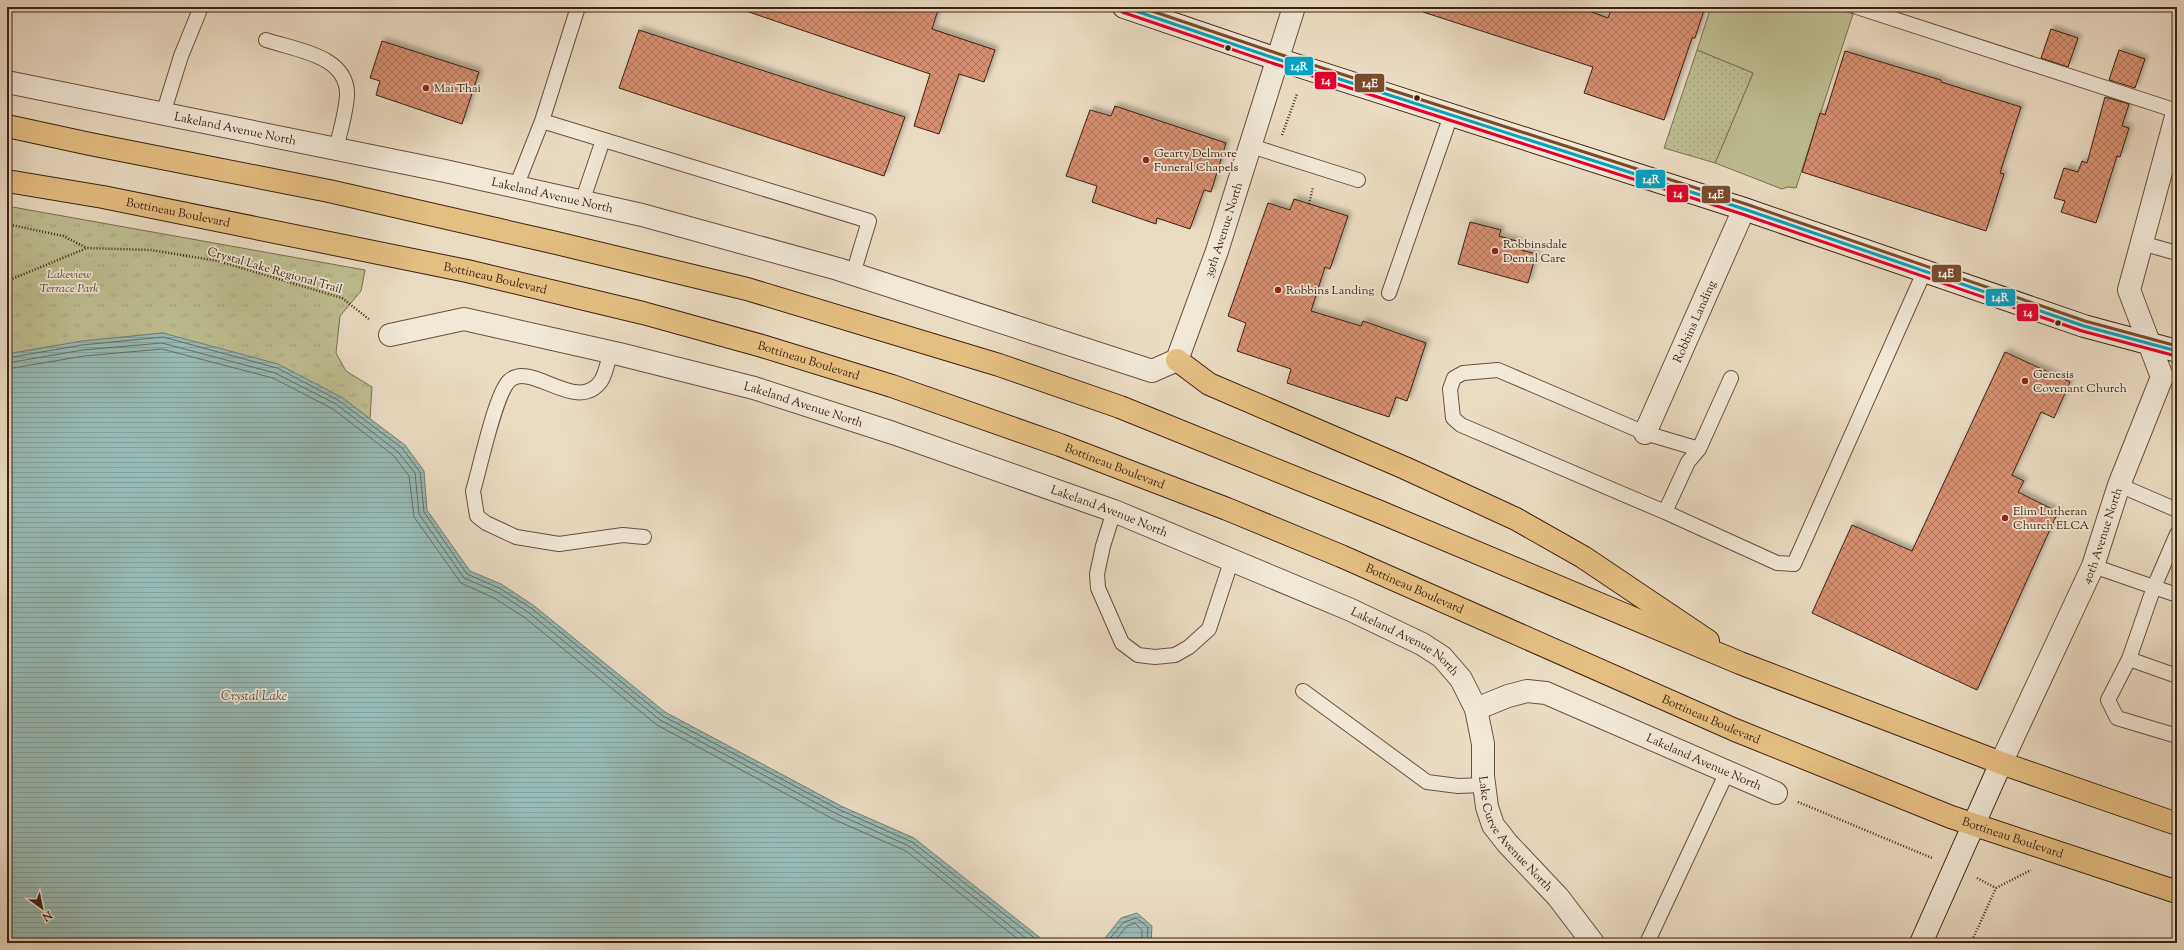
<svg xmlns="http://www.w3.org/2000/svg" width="2184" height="950" font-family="'Sorts Mill Goudy',serif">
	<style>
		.grass { fill: #bdbe8f; stroke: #7d7050 }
		.park { fill: url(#park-tufts); stroke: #7d7050 }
		.garden { fill: url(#garden-dots); stroke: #7d7050 }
		.water { fill: url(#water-rules); stroke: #747e74 }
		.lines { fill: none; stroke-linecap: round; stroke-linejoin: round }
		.shore { stroke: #6a6e64; stroke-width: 1 }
		.building { fill: url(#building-cross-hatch); stroke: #3d2210; filter: url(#shadow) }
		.lane-casing { stroke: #68503d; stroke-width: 16 }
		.street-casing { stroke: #68503d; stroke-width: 24 }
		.secondary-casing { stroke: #3d2210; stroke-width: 24 }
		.primary-casing { stroke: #3d2210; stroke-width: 24 }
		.path { stroke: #3d2210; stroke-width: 2.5; stroke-dasharray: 1 2; stroke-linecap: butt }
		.lane { stroke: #f1e8d8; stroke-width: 14 }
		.street { stroke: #f1e8d8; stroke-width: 22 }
		.secondary { stroke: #f1e8d8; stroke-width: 22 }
		.primary { stroke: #e5be82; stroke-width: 22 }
		.bus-1-casing { stroke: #f1e8d8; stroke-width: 6 }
		.bus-2-casing { stroke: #f1e8d8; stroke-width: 6 }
		.bus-3-casing { stroke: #f1e8d8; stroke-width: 6 }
		.bus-1 { stroke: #03a2c4; stroke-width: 3 }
		.bus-2 { stroke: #e4002b; stroke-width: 3 }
		.bus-3 { stroke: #7a4b2a; stroke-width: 3 }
		.bus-dot { fill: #3d2210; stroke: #f1e8d8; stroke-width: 1.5 }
		.poi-dot { fill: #8f2418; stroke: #f1e8d8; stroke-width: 1.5 }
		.labels { text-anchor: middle; stroke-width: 3.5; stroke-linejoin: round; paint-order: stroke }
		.poi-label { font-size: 12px; fill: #3d2210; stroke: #f1e8d8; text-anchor: start }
		.street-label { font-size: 12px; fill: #3d2210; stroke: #f1e8d8 }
		.park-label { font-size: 12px; font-style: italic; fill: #5d4930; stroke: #f1e8d8 }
		.water-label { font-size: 13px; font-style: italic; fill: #585042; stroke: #f1e8d8 }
		.line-badge { stroke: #f1e8d8; stroke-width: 1.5 }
		.badge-label { font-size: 11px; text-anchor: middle; font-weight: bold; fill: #fff }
	</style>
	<defs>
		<pattern id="park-tufts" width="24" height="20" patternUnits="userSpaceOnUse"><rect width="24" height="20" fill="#bdbe8f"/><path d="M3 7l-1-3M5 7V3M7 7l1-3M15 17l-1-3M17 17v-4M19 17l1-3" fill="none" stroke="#a3a37a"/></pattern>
		<pattern id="garden-dots" width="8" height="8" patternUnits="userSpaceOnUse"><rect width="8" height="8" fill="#bdbe8f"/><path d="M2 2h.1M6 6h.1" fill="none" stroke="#a3a37a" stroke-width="1.8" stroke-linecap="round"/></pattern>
		<pattern id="water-rules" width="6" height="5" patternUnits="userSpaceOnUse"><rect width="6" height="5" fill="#98bbb7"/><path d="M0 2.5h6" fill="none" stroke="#84a09c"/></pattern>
		<pattern id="building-cross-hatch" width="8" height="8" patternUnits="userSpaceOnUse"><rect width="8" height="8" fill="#d79070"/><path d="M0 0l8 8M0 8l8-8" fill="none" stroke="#b0755b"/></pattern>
		<filter id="shadow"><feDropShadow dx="3.5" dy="-3.5" stdDeviation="2" flood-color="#0004"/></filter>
	</defs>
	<rect width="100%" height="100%" fill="#eadcc3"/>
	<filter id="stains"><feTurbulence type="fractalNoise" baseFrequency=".005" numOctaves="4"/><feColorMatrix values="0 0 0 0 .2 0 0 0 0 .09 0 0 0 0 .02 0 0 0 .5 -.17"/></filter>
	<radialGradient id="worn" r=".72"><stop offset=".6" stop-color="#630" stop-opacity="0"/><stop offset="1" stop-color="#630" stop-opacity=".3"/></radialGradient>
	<path class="grass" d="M 1711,7 L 1832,7 L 1853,14 L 1796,188 L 1788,187 L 1782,189 L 1715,163 L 1753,73 L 1697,50 Z"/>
	<path class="park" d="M 7,206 L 365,270 L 361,291 L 340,316 L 336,353 L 346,371 L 372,387 L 370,419 L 341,397 L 163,333 L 82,342 L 7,354 Z"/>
	<path class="garden" d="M 1697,50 L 1753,73 L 1715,163 L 1664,148 Z"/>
	<path class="water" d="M 163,333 L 278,364 L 341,397 L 405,445 L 424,471 L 427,510 L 470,571 L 501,584 L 533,605 L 665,712 L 841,806 L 914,838 L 1043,940 L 1052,943 L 7,943 L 7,354 L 82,341 Z
		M 1137,913 L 1152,926 L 1151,943 L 1101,943 L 1121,918 Z"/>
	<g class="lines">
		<path class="shore" d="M 7,358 L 82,345 L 163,337 L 277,368 L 338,400 L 402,448 L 420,472 L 424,512 L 467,574 L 499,588 L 531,608 L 663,716 L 840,810 L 912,842 L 1041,943
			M 7,363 L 83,350 L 162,343 L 275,373 L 336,404 L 398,452 L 415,473 L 419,514 L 464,578 L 497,592 L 528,612 L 660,720 L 837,814 L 909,846 L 1032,943
			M 7,369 L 84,356 L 162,349 L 273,378 L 333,409 L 394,456 L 409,476 L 414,517 L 461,583 L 494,598 L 524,617 L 657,725 L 835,820 L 906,851 L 1023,943
			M 1106,943 L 1124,922 L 1136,918 L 1148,927 L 1147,943
			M 1113,943 L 1127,926 L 1135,923 L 1142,930 L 1142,943"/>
	</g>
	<path class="building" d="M 746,7 L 939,7 L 932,29 L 995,50 L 984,82 L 959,74 L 939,134 L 914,126 L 930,74 L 746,11 Z
		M 1424,7 L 1578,7 L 1608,18 L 1612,7 L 1705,7 L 1695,38 L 1692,38 L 1664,120 L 1584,93 L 1593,67 L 1423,12 Z
		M 2051,29 L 2078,38 L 2068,67 L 2041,58 Z
		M 639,30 L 905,117 L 884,176 L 619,88 Z
		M 382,41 L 479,72 L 462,124 L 376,95 L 380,81 L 370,78 Z
		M 2119,50 L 2145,59 L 2135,88 L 2109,80 Z
		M 1845,51 L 1941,80 L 1941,82 L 2021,107 L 2000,173 L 2004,174 L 1986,231 L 1802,172 L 1820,113 L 1825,115 Z
		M 2105,97 L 2129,104 L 2122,126 L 2129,128 L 2120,157 L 2117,156 L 2096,223 L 2061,212 L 2065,201 L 2054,198 L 2064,168 L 2078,172 L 2082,161 L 2087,163 Z
		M 1115,106 L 1226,143 L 1211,192 L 1204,190 L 1190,229 L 1157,218 L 1156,224 L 1092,202 L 1097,186 L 1066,176 L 1090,110 L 1111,116 Z
		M 1294,199 L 1348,216 L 1330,269 L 1325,267 L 1311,311 L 1361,326 L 1363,321 L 1426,343 L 1407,401 L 1396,397 L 1389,417 L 1287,383 L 1291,369 L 1237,351 L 1246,323 L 1228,316 L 1268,203 L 1290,210 Z
		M 1470,222 L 1501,230 L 1499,236 L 1520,242 L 1518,249 L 1536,254 L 1528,283 L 1458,264 Z
		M 2005,352 L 2070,382 L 2054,418 L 2041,412 L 2012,475 L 2024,481 L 2018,492 L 2058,512 L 1977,690 L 1812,613 L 1852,525 L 1912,551 Z"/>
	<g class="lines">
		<g class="lane-casing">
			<path id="lane" d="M 1857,7 L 2177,111
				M 266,40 C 295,50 348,55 347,95 C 346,113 340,132 336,149
				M 163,114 L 181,56 L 201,7
				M 542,121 L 578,7
				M 1251,146 L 1358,180
				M 516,187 L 542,121 L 869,221 L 853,274
				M 582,202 L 603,140
				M 2141,243 L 2177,253
				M 1389,293 L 1451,115
				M 611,352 C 608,360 606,373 601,381 C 577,415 531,360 509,381 C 495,395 480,468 473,491 L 477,516 L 486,523 L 516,537 L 559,544 L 623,535 L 644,537
				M 1699,449 L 1645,433 L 1498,370 L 1463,373 L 1454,378 L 1450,389 L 1453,418 L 1461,425 L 1665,512 L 1777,563 L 1794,564 L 1925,270
				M 2119,485 L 2177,510
				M 1114,511 L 1103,546 L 1097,574 L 1098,588 L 1122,643 L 1138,655 L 1155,657 L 1175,655 L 1189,647 L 1209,629 L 1232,559
				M 1665,512 L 1688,462 L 1699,449 L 1731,378
				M 2093,566 L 2177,595
				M 2129,659 L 2154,587 L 2177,534
				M 2177,676 L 2129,659 L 2108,700 L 2117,718 L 2177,736
				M 1303,691 L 1427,782 L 1458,786 L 1484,785
				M 1647,943 L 1727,772"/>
		</g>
		<g class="street-casing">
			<g id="street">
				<path id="s1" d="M 7,82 L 445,171 L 642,215 L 838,269 L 1152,371 L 1177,360 L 1217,251 L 1294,7"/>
				<path id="s2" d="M 390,335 L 464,319 L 619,354 L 754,388 L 893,433 L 1114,511 L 1351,610 L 1422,644 L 1442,657 L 1461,679 L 1476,709 L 1508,696 L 1527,691 L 1546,693 L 1776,793"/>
				<path id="s3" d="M 1645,433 L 1744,209"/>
				<path id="s4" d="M 1476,709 L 1483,744 L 1483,776 L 1487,807 L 1493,825 L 1507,843 L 1558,897 L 1593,943"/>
				<path id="s5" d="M 2001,763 L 2093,566 L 2119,485 L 2162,377 L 2129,290 L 2177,113"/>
			</g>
		</g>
		<g class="secondary-casing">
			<path id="secondary" d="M 1124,7 L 1277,59 L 1744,209 L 2084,326 L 2177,351
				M 1921,943 L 2001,763"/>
		</g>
		<g class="primary-casing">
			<g id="primary">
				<path d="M 7,126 L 90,144 L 329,191 L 552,242 L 747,289 L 999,365 L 1120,407 L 1380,512 L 1740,663 L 2001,763 L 2177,824"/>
				<path id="s6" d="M 7,181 L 103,197 L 467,271 L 643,313 L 762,346 L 892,386 L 1060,445 L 1227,509 L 1341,556 L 1735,730 L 1951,817 L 2177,892"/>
				<path d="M 1177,360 L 1209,384 L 1405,468 L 1516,519 L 1583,557 L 1708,641"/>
			</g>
		</g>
		<path class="path" d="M 1282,135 L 1297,94
			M 1309,204 L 1313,187
			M 7,224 L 63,236 L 87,248
			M 7,281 L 87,248 L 151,250 L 218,261 L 342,298 L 370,320
			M 1798,802 L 1932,858
			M 1977,878 L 1996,888
			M 1996,888 L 2031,870
			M 1971,943 L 1996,888"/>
		<use href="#lane" class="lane"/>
		<use href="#street" class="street"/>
		<use href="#secondary" class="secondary"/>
		<use href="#primary" class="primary"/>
		<g class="bus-1-casing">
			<path id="bus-1" d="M 1124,7 L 1277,59 L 1744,209 L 2084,326 L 2177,351"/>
		</g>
		<g class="bus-2-casing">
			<path id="bus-2" d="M 1122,12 L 1275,64 L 1742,214 L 2082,331 L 2176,356"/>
		</g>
		<g class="bus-3-casing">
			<path id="bus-3" d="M 1140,7 L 1279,54 L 1746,204 L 2085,321 L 2177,346"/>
		</g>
		<use href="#bus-1" class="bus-1"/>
		<use href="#bus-2" class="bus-2"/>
		<use href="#bus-3" class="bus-3"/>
	</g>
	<g class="bus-dot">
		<circle cx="1228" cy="48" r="3.5"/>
		<circle cx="1417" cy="98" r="3.5"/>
		<circle cx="2058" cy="323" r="3.5"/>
	</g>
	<g class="poi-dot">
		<circle cx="426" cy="88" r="4"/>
		<circle cx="1146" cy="160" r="4"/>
		<circle cx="1495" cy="251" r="4"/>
		<circle cx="1278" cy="290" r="4"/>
		<circle cx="2025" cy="381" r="4"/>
		<circle cx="2005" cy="518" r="4"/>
	</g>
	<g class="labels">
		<g class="poi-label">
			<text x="434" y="92">Mai Thai</text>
			<text x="1154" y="157">Gearty Delmore<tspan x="1154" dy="14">Funeral Chapels</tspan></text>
			<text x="1503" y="248">Robbinsdale<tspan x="1503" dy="14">Dental Care</tspan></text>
			<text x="1286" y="294">Robbins Landing</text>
			<text x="2033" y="378">Genesis<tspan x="2033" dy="14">Covenant Church</tspan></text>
			<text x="2013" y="515">Elim Lutheran<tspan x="2013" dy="14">Church ELCA</tspan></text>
		</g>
		<g class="street-label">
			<text dy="4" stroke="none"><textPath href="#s1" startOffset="233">Lakeland Avenue North</textPath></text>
			<text dy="4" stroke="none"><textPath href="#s1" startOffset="557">Lakeland Avenue North</textPath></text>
			<text dy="4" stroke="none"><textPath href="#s6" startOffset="174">Bottineau Boulevard</textPath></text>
			<text dy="4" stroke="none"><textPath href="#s1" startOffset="1348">39th Avenue North</textPath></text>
			<text transform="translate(275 270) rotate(16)" y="4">Crystal Lake Regional Trail</text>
			<text dy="4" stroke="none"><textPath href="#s6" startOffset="498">Bottineau Boulevard</textPath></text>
			<text dy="4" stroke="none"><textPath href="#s3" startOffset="122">Robbins Landing</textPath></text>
			<text dy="4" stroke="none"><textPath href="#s6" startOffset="822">Bottineau Boulevard</textPath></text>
			<text dy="4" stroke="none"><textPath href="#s2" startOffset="426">Lakeland Avenue North</textPath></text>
			<text dy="4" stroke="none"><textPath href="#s6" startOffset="1146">Bottineau Boulevard</textPath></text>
			<text dy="4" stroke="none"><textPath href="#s2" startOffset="750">Lakeland Avenue North</textPath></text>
			<text dy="4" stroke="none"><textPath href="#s5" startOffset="249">40th Avenue North</textPath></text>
			<text dy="4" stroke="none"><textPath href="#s6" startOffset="1470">Bottineau Boulevard</textPath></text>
			<text dy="4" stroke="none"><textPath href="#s2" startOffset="1074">Lakeland Avenue North</textPath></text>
			<text dy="4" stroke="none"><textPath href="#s6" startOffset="1794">Bottineau Boulevard</textPath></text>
			<text dy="4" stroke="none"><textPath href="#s2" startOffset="1422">Lakeland Avenue North</textPath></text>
			<text dy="4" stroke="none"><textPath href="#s4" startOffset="136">Lake Curve Avenue North</textPath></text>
			<text dy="4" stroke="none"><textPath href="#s6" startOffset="2118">Bottineau Boulevard</textPath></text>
		</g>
		<g class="park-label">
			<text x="69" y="278">Lakeview<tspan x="69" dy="14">Terrace Park</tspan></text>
		</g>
		<g class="water-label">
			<text x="254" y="700">Crystal Lake</text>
		</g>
	</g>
	<g class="line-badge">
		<rect x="1284" y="56" width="30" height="20" rx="4" fill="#03a2c4"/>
		<rect x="1314" y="71" width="23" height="19" rx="4" fill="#e4002b"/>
		<rect x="1354" y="73" width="31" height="20" rx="4" fill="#7a4b2a"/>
		<rect x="1635" y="169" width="31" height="20" rx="4" fill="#03a2c4"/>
		<rect x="1666" y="184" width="23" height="19" rx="4" fill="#e4002b"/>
		<rect x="1701" y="185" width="30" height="19" rx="4" fill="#7a4b2a"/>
		<rect x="1931" y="264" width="31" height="19" rx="4" fill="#7a4b2a"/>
		<rect x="1985" y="288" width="31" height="19" rx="4" fill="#03a2c4"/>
		<rect x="2016" y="303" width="23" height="19" rx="4" fill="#e4002b"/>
	</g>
	<g class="badge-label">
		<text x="1299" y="70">14R</text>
		<text x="1326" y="84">14</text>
		<text x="1370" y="87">14E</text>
		<text x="1651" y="183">14R</text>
		<text x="1678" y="197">14</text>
		<text x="1716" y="198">14E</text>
		<text x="1946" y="277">14E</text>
		<text x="2000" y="301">14R</text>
		<text x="2028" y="316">14</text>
	</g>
	<rect width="2184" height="950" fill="none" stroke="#eadcc3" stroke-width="24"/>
	<rect x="8" y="8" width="2168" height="934" fill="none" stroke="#3d2210" stroke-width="2"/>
	<rect x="12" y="12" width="2160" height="926" fill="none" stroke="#3d2210"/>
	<g transform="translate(42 908) rotate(147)" stroke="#f1e8d8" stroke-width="3" paint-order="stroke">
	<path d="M0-3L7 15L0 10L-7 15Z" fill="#3d2210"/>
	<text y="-6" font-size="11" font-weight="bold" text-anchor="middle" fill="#3d2210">N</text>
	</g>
	<rect width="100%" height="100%" filter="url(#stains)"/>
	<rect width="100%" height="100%" fill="url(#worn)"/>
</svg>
